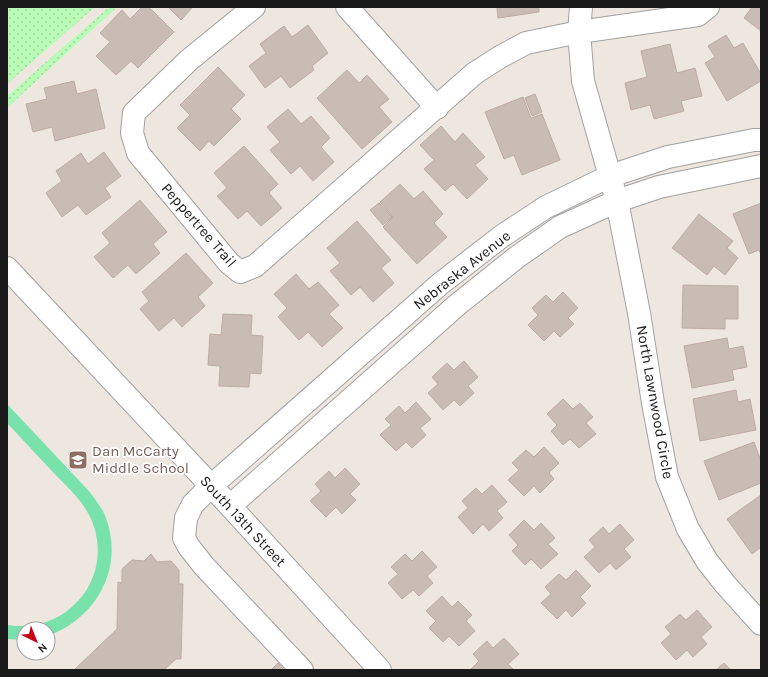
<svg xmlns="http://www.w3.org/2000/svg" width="768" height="677" font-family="Karla,sans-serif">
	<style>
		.park { fill: url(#park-dots) }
		.pitch { fill: #78e1ac }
		.building { fill: #c9bcb5; stroke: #bfaba1 }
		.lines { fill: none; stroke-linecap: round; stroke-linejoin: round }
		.minor-casing { stroke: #a1a1a1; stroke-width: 24 }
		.minor { stroke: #fff; stroke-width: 22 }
		.labels { text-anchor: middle; stroke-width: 3.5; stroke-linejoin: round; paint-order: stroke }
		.street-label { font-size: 15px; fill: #1a1a1a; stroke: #fff }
		.education-label { font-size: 15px; fill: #785e54; stroke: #fff; text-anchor: start }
	</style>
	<defs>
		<pattern id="park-dots" width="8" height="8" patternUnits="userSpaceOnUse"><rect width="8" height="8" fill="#bafcb7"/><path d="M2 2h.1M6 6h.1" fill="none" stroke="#9fd79d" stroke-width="1.8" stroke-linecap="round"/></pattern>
	</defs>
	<rect width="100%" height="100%" fill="#ede7df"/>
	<path class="park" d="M 7,7 L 95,7 L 7,84 Z
		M 109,7 L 117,7 L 7,108 L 7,96 Z"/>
	<path class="pitch" d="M 7,404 L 87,489 C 93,496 98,503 103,511 C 127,563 99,617 48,636 L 48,629 L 24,629 L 24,640 L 7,639 L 7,625 C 34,629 60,621 78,601 C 102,575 104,537 85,508 C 76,494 62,482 51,470 C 36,454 22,439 7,423 Z"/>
	<path class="building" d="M 142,7 L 149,7 L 174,32 L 138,68 L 131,61 L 116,75 L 96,56 L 110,42 L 100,33 L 122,10 L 130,19 Z
		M 168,7 L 193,7 L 181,20 Z
		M 497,7 L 539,7 L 539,12 L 498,18 Z
		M 752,7 L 761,7 L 761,31 L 744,18 Z
		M 308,25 L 328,53 L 312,66 L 314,70 L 290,88 L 281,76 L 265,88 L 249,66 L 266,53 L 260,44 L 284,26 L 292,37 Z
		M 726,35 L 734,48 L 743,43 L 761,74 L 761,81 L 727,101 L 705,63 L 715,57 L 708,46 Z
		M 670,44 L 677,73 L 695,68 L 702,96 L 681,101 L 684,111 L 654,119 L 650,105 L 631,110 L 625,83 L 647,77 L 641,51 Z
		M 218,67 L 245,95 L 231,109 L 241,119 L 214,146 L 209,141 L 200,151 L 177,128 L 190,115 L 180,105 Z
		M 347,70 L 359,83 L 367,75 L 389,99 L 379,107 L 392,122 L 362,149 L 317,98 Z
		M 74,81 L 77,94 L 96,89 L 105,128 L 55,141 L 52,127 L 33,132 L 26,104 L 47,99 L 44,88 Z
		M 535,94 L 542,112 L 532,116 L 525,98 Z
		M 523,97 L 531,118 L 542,114 L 560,160 L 522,175 L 514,155 L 504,159 L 485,112 Z
		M 288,109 L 301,124 L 311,116 L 330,138 L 321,147 L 334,162 L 313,181 L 300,166 L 291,174 L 270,150 L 280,142 L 267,127 Z
		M 441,126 L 455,142 L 463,133 L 485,157 L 475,165 L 488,179 L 467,199 L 453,184 L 445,191 L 424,169 L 434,160 L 420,145 Z
		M 244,146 L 278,184 L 269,193 L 282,208 L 261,226 L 247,211 L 238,219 L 217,196 L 227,188 L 214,173 Z
		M 104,152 L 121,176 L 105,188 L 111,197 L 86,215 L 78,205 L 62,217 L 46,193 L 62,181 L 56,171 L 81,153 L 88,164 Z
		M 400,184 L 414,199 L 423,191 L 443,214 L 434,223 L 447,237 L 417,264 L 383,227 L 393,217 L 380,202 Z
		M 140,200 L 167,232 L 153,244 L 160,253 L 136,274 L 128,265 L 113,278 L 94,257 L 110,243 L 102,233 Z
		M 379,203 L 392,217 L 383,225 L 370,210 Z
		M 761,203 L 761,255 L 759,250 L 749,254 L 733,214 Z
		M 699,214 L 733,241 L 727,248 L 738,258 L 725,275 L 714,266 L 707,275 L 672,248 Z
		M 357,221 L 391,260 L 381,268 L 394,283 L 373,302 L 360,287 L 351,295 L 330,271 L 340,263 L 327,248 Z
		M 186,253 L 213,283 L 198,297 L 205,306 L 182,327 L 174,318 L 159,331 L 140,309 L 149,301 L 142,292 Z
		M 296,274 L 309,289 L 318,282 L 339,305 L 329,314 L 343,328 L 322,347 L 308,332 L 299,340 L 278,317 L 287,308 L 274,294 Z
		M 683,285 L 738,286 L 738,319 L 725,319 L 725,329 L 682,328 Z
		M 563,292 L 578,308 L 568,318 L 574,324 L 560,337 L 554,331 L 544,341 L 528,325 L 538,315 L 532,308 L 546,295 L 553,302 Z
		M 223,314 L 252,315 L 251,335 L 263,336 L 261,374 L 250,373 L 249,387 L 219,386 L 220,366 L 208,365 L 210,334 L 221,335 Z
		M 727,338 L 729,349 L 743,346 L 747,367 L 732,370 L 734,380 L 692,388 L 684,346 Z
		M 464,361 L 478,377 L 468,386 L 474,393 L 460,406 L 454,400 L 443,410 L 428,393 L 438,384 L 432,377 L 447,363 L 454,370 Z
		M 736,390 L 738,402 L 750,399 L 756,430 L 700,441 L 693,399 Z
		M 563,399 L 573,409 L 580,403 L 593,417 L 586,423 L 596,434 L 579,448 L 570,439 L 563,445 L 551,431 L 557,425 L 547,414 Z
		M 416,402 L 431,419 L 420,428 L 426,435 L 412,448 L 406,442 L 396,451 L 380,435 L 391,425 L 385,419 L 399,406 L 405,413 Z
		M 754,442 L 761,461 L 761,483 L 719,500 L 704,461 Z
		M 544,447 L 559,463 L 549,473 L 554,479 L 540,493 L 534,486 L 524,496 L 508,480 L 519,470 L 512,463 L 526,450 L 534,457 Z
		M 345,468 L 360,484 L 350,494 L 356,500 L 342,514 L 336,507 L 326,517 L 310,501 L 321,491 L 315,484 L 329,471 L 335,478 Z
		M 492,485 L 507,502 L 497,511 L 503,518 L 489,531 L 483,524 L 473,534 L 458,517 L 468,508 L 462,501 L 476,488 L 482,494 Z
		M 761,495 L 761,547 L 752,554 L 727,519 Z
		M 524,520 L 534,530 L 541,523 L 555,538 L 548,544 L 558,554 L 541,569 L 531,559 L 525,565 L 512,551 L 518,545 L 509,535 Z
		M 620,524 L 634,540 L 624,549 L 631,557 L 616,570 L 610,563 L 599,573 L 584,557 L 595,547 L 589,540 L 603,527 L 609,534 Z
		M 422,551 L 437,567 L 427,576 L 433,583 L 419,596 L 413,590 L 402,599 L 388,583 L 398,574 L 391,567 L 405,554 L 412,561 Z
		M 151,554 L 157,562 L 171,561 L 179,570 L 179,584 L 183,584 L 181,659 L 176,659 L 164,670 L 74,670 L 117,629 L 118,582 L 122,583 L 122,569 L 132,560 L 144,561 Z
		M 576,570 L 591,586 L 580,597 L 586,603 L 572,617 L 566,610 L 557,619 L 541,603 L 551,594 L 545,587 L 559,574 L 566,580 Z
		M 442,596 L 452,607 L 458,601 L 472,615 L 466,621 L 475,631 L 459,646 L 449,636 L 443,642 L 429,628 L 436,621 L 426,611 Z
		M 697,610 L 712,627 L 701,637 L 707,644 L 693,657 L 687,650 L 676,660 L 661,643 L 671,634 L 665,627 L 680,614 L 686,620 Z
		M 504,638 L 519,654 L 508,664 L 514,670 L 470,670 L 479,661 L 473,654 L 487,641 L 493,648 Z
		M 278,663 L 284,670 L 271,670 Z
		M 724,663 L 731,670 L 716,670 Z"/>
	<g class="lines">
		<g class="minor-casing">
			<path id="minor" d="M 254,7 L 189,60 L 134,113 L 132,133 L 138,153 L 229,263 L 240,272 L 255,266 L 475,73 L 500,57 L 526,43 L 579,32 L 698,15 L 708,7
				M 347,7 L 437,108
				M 581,7 L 579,32 L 583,81 L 617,201 L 639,313 L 653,403 L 667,477 L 688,529 L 707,561 L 725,584 L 761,624
				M 7,268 L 230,506 L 380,670
				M 230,506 L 457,305 L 517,257 L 560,227 L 617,201 L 659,187 L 761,166
				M 302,670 L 204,566 L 189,547 L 184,538 L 186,518 L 193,504 L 211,486 L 440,284 L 502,236 L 546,207 L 610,176 L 668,157 L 754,140 L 761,140"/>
		</g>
		<use href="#minor" class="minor"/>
	</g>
	<defs>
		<g id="school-square" transform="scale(1)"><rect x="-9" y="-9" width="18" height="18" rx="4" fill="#8d6e63" stroke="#fff"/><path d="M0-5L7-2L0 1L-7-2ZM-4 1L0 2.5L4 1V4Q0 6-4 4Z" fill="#fff"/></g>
	</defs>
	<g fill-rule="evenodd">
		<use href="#school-square" x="78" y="460"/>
	</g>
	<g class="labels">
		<g class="street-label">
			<text transform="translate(199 225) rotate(49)" y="5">Peppertree Trail</text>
			<text transform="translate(462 270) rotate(-38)" y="5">Nebraska Avenue</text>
			<text transform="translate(655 402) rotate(80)" y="5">North Lawnwood Circle</text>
			<text transform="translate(243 521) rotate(47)" y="5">South 13th Street</text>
		</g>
		<g class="education-label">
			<text x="92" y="456">Dan McCarty<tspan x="92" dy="17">Middle School</tspan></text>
		</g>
	</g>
	<rect width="768" height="677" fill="none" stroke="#1a1a1a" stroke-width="16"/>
	<g transform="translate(36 641) rotate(137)"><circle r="19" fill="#ffffff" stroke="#a3a3a3"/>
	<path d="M0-3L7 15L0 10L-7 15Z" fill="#c50018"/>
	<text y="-6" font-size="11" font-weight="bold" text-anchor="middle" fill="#1a1a1a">N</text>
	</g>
</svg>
